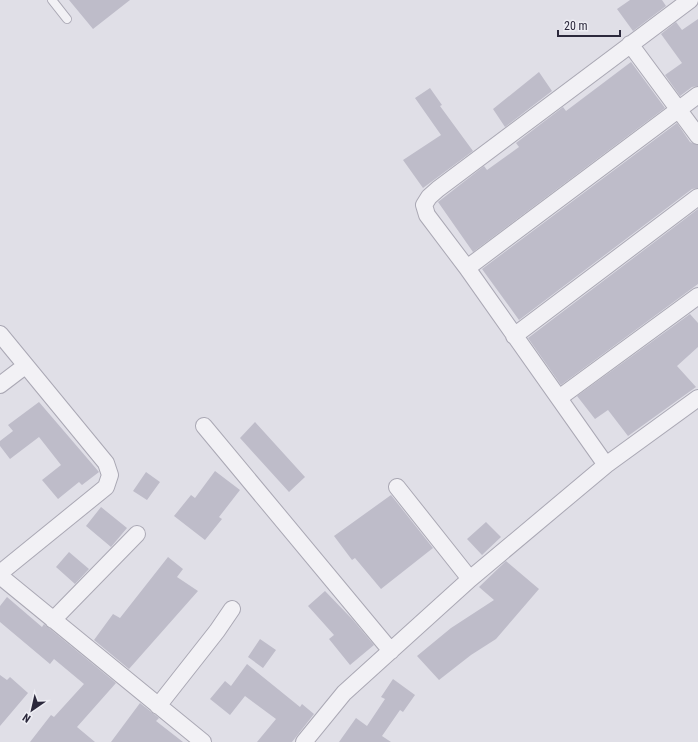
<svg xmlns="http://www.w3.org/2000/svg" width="698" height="742" font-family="'Roboto Condensed',sans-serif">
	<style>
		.building { fill: #bebcc9 }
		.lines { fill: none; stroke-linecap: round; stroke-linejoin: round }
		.lane-casing { stroke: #aaa8b4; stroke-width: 10 }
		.street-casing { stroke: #aaa8b4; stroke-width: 18 }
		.lane { stroke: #f2f1f5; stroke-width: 8 }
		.street { stroke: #f2f1f5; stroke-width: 16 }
	</style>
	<rect width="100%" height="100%" fill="#e0dfe7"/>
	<path class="building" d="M 69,0 L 130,0 L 93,29 Z
		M 630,0 L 662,0 L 666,6 L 633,31 L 617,9 Z
		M 698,19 L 698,86 L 692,87 L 680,96 L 665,75 L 682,63 L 661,34 L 676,22 L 682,30 Z
		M 631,62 L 665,108 L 473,252 L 438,202 L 484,166 L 487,170 L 519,147 L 516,143 L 563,107 L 566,111 Z
		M 539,72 L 552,91 L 505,127 L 493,109 Z
		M 430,88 L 442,105 L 440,106 L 473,151 L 423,188 L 403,160 L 441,135 L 415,98 Z
		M 677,123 L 690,142 L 698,145 L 698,188 L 692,189 L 519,320 L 482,269 Z
		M 698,209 L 698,284 L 561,385 L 528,338 Z
		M 690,314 L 698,323 L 698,347 L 677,366 L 696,387 L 628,436 L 608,410 L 595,419 L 577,396 Z
		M 39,402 L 99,472 L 82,485 L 79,482 L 58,499 L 42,480 L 61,465 L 39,437 L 10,459 L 0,446 L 0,441 L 13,431 L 8,425 Z
		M 255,422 L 305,477 L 289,492 L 240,438 Z
		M 215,471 L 240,490 L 219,517 L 222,519 L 205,540 L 174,516 L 191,495 L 195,498 Z
		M 146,472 L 160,482 L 147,500 L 133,491 Z
		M 391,495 L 433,548 L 381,589 L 355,558 L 352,560 L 334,536 Z
		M 101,507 L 127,528 L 111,547 L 86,526 Z
		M 486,522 L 501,537 L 482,555 L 467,539 Z
		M 69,552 L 89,569 L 75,584 L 56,567 Z
		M 168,557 L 183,569 L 177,577 L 198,591 L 129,669 L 94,640 L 113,614 L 120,618 Z
		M 506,561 L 539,589 L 496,639 L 471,655 L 439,680 L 417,656 L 451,628 L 494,600 L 479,587 Z
		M 325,591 L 353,620 L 374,645 L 350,665 L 329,639 L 334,635 L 308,606 Z
		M 7,597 L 42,627 L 44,624 L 116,683 L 77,727 L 95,742 L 30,742 L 51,715 L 54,717 L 84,684 L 54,659 L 50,664 L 0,622 L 0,606 Z
		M 260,639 L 276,650 L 263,668 L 248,657 Z
		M 247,664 L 300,707 L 302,704 L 314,714 L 292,742 L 257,742 L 276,719 L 245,696 L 230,715 L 210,699 L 225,681 L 231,686 Z
		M 0,675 L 7,680 L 10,677 L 28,693 L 0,726 Z
		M 393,679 L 415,695 L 403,712 L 400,710 L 382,736 L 391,742 L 339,742 L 356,718 L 367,726 L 385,699 L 381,697 Z
		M 140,703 L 159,718 L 156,721 L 183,742 L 111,742 Z"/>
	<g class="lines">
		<g class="lane-casing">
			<path id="lane" d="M 52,0 L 67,19"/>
		</g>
		<g class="street-casing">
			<path id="street" d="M 630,44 L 698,136
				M 467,268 L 698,95
				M 0,334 L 106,463 L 110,475 L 106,487 L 0,573
				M 514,336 L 698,197
				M 0,385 L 25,366
				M 559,398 L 698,296
				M 204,426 L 391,651
				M 606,465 L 467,268 L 427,215 L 424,205 L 429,197 L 438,189 L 690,0
				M 397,487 L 470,579
				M 0,576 L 203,742
				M 53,620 L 137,534
				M 158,706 L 217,631 L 232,609
				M 304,742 L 344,693 L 470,579 L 606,465 L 698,398"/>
		</g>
		<use href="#lane" class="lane"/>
		<use href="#street" class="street"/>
	</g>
	<g transform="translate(32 710) rotate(214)" stroke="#eeeef4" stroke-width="3" paint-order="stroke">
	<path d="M0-3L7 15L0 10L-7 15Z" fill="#2c293c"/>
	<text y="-6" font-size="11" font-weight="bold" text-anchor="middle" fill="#2c293c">N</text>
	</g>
	<path d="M558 30v6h62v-6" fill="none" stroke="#2c293c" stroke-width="2"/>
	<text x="564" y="30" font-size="12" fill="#2c293c" stroke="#eeeef4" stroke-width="3" paint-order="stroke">20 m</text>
</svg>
